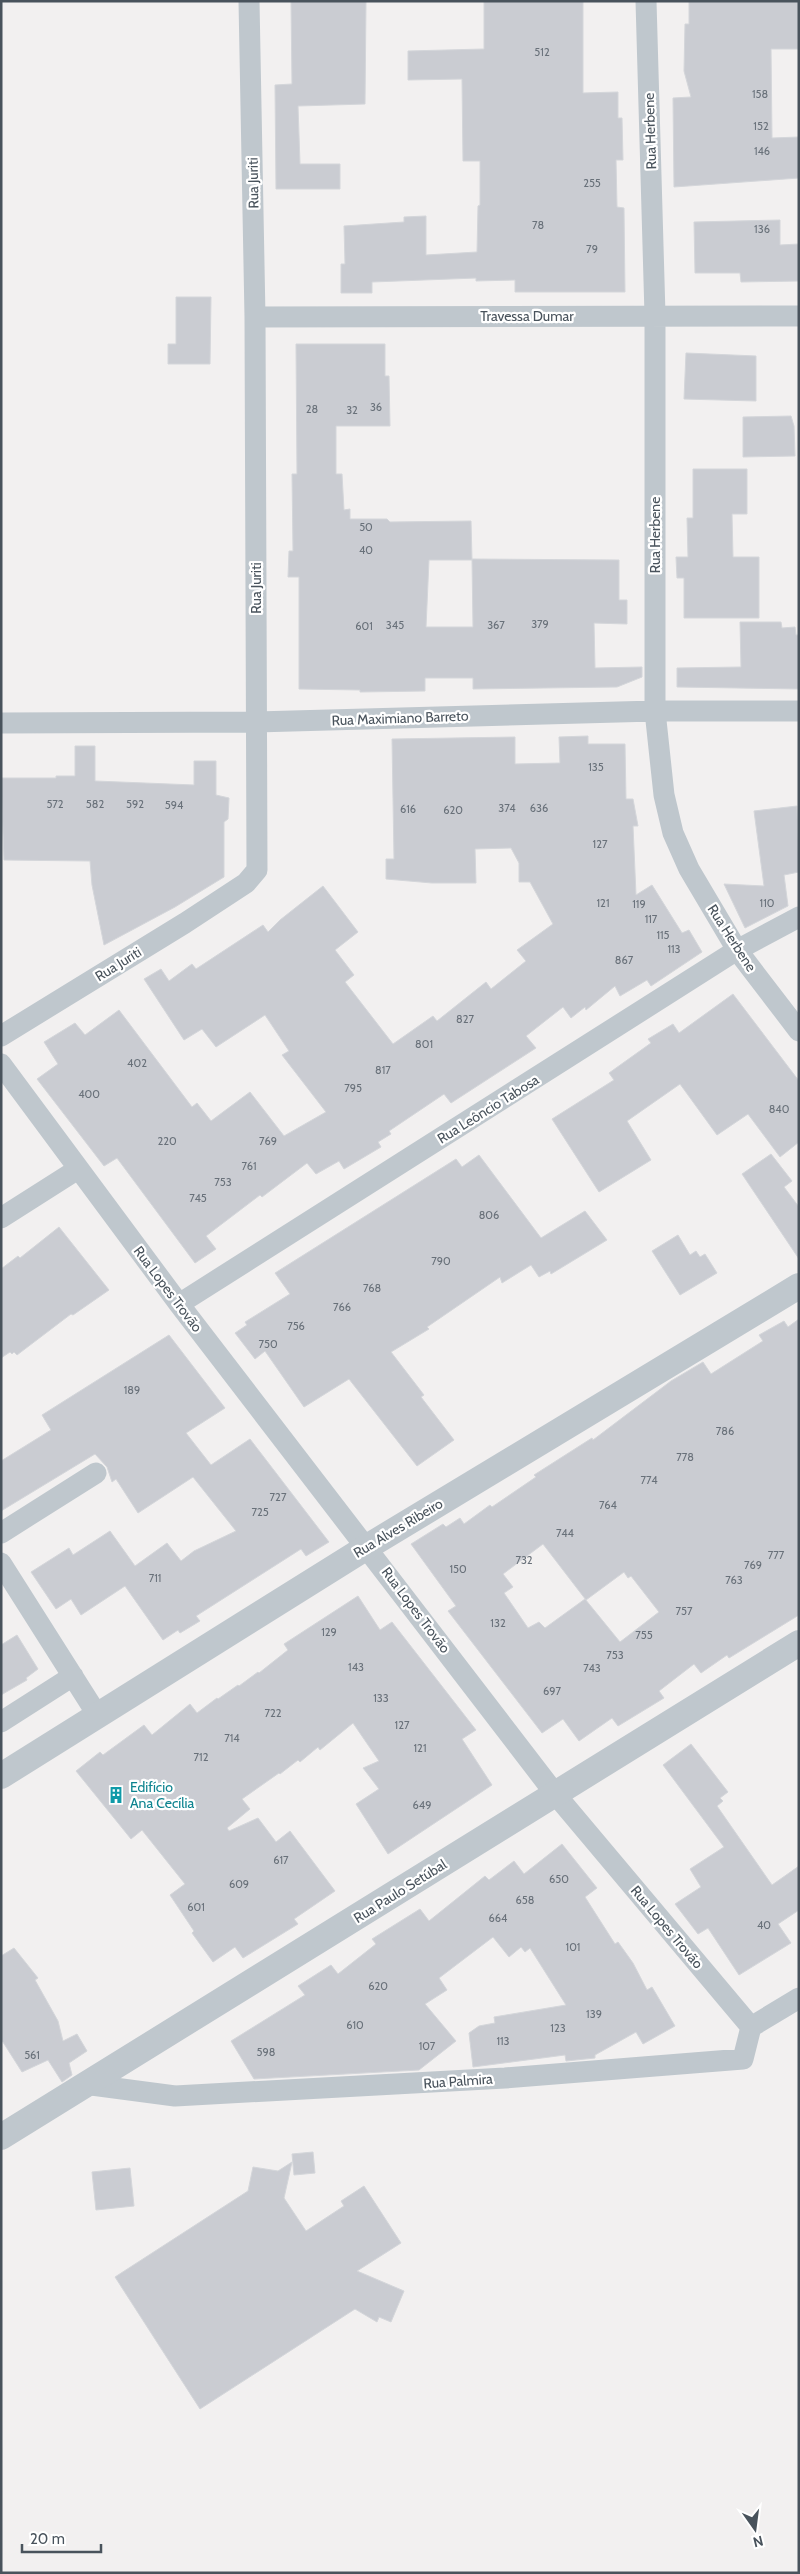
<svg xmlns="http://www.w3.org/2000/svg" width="800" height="2574" font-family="Cabin,sans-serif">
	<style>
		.building { fill: #caccd2; stroke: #d4d6da; fill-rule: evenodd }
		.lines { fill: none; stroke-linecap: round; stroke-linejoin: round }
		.minor { stroke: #bfc7cd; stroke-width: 21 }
		.tertiary { stroke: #bfc7cd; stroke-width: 26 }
		.labels { text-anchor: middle; stroke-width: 4.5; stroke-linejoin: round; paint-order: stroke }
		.number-label { font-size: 11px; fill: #69717a }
		.street-label { font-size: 14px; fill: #49535c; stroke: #fff }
		.culture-label { font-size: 14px; fill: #0d838f; stroke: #fff; text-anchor: start }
	</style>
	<rect width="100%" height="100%" fill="#f2f0f0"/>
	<path class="building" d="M 291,1 L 366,1 L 365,104 L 298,106 L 300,164 L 340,164 L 340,189 L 276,189 L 275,85 L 292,84 Z
		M 484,1 L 583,1 L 583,93 L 618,92 L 618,118 L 622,118 L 623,160 L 616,160 L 617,207 L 624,208 L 625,292 L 515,292 L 515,280 L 476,281 L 476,278 L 372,282 L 372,293 L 341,293 L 341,264 L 345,264 L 344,226 L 404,222 L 404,217 L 426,216 L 426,255 L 477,252 L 478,206 L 480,205 L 480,161 L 463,161 L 462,79 L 408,80 L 408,51 L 484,49 Z
		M 689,1 L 799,1 L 798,49 L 771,49 L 772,138 L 799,137 L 799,178 L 674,187 L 673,98 L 691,97 L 684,71 L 685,24 L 689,24 Z
		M 780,220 L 780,245 L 799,244 L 799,281 L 741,282 L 740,273 L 695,273 L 694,222 Z
		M 176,297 L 211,297 L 210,364 L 168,364 L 168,344 L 176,344 Z
		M 296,344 L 385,344 L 385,376 L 389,376 L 390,426 L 336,426 L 336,474 L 342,474 L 344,510 L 350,509 L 350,519 L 387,519 L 390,522 L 471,521 L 472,560 L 429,560 L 426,627 L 473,627 L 472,559 L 619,560 L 619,600 L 627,600 L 627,624 L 594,623 L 595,668 L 642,667 L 642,677 L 617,687 L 473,689 L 473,678 L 425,678 L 425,691 L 360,692 L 360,690 L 299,689 L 299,577 L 288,577 L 289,551 L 293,551 L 292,474 L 297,474 Z
		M 686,353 L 756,356 L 756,401 L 684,399 Z
		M 791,416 L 794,426 L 795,456 L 743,457 L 743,417 Z
		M 693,469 L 747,469 L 747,514 L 732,514 L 733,557 L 759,557 L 759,618 L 684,618 L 684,578 L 677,578 L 676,557 L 688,557 L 687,518 L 693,518 Z
		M 740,622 L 781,622 L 782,628 L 795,627 L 796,635 L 799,635 L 799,689 L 677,687 L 677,668 L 741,667 Z
		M 588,736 L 588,744 L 625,744 L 626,799 L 633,799 L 638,826 L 633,826 L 636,895 L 652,885 L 682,933 L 689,930 L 702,952 L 651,986 L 647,980 L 620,996 L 615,986 L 586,1010 L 585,1007 L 571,1018 L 563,1007 L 526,1036 L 536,1048 L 451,1103 L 444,1094 L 389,1131 L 391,1134 L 378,1142 L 381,1147 L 344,1169 L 339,1161 L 316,1174 L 307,1163 L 262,1197 L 260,1195 L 206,1236 L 216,1249 L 195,1263 L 117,1158 L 104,1166 L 37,1079 L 58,1064 L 44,1042 L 75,1023 L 85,1035 L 119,1010 L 192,1107 L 197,1103 L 211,1121 L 250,1092 L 284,1136 L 326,1112 L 282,1055 L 289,1051 L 265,1015 L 216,1047 L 202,1029 L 184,1040 L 144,979 L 161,969 L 169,981 L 192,964 L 196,969 L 263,925 L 268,932 L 280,920 L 323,886 L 358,932 L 335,950 L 354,975 L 345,982 L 393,1044 L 433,1016 L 437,1021 L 486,982 L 491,989 L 526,961 L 517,950 L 553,924 L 530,882 L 519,882 L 519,863 L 511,848 L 475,849 L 476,883 L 432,883 L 386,879 L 386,859 L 394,859 L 392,739 L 515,737 L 515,764 L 560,763 L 559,737 Z
		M 75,746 L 95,746 L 95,781 L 194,785 L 194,761 L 216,761 L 216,795 L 229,798 L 228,819 L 224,822 L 224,877 L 175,907 L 104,945 L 92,885 L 90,861 L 4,860 L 1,778 L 56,778 L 56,776 L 75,776 Z
		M 797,806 L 799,872 L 784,875 L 788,906 L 745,928 L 724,884 L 764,886 L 754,811 Z
		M 733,994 L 799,1081 L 799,1142 L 780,1157 L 748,1114 L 717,1135 L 680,1084 L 627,1121 L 651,1160 L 599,1192 L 552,1119 L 614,1080 L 609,1073 L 651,1043 L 648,1039 L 673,1024 L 679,1033 Z
		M 771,1154 L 792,1181 L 784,1187 L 799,1207 L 799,1259 L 742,1174 Z
		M 479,1155 L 541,1238 L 585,1211 L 607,1240 L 551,1274 L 550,1271 L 539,1277 L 531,1265 L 502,1283 L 500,1277 L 427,1327 L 429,1329 L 391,1352 L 424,1395 L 421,1397 L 454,1440 L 417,1466 L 349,1379 L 304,1407 L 265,1351 L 255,1359 L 235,1333 L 247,1325 L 245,1322 L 290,1294 L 275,1273 L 456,1159 L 462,1167 Z
		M 59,1227 L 109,1290 L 73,1315 L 71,1314 L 17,1355 L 14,1352 L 12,1354 L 10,1352 L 1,1358 L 1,1269 L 18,1256 L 20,1258 Z
		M 678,1235 L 690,1255 L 696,1251 L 700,1257 L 705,1254 L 717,1273 L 680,1295 L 652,1251 Z
		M 799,1319 L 799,1615 L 729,1658 L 727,1655 L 701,1673 L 694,1664 L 659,1691 L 664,1698 L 618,1726 L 612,1718 L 579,1741 L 563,1719 L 542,1733 L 448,1611 L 456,1606 L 411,1544 L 443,1524 L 446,1527 L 460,1518 L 464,1524 L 490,1505 L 492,1507 L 536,1477 L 534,1475 L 592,1438 L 593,1440 L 671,1381 L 703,1362 L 711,1374 L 763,1341 L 759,1335 L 784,1321 L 788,1327 ZM 543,1544 L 586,1600 L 624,1572 L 628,1578 L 631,1576 L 659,1612 L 620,1642 L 585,1599 L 545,1628 L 539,1622 L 528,1628 L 504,1593 L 513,1587 L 503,1574 Z
		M 169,1335 L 225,1408 L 186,1433 L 211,1465 L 250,1439 L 329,1542 L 306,1556 L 301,1549 L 196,1616 L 200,1621 L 180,1633 L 178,1630 L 163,1640 L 125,1586 L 81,1615 L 71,1599 L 56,1609 L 31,1572 L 69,1548 L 73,1555 L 110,1531 L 135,1566 L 167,1543 L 181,1561 L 194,1551 L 236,1531 L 193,1477 L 138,1513 L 116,1479 L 112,1482 L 107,1467 L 95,1454 L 1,1511 L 1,1461 L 51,1430 L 42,1415 Z
		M 358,1596 L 380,1630 L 392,1622 L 476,1730 L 462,1739 L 492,1785 L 388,1854 L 356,1804 L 379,1789 L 363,1768 L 379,1761 L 353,1723 L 320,1750 L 318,1747 L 300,1762 L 298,1760 L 280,1774 L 279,1773 L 242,1799 L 250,1809 L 227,1828 L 229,1831 L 258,1818 L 276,1842 L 290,1831 L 335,1891 L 294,1919 L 298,1924 L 243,1958 L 235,1947 L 213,1962 L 192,1933 L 194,1931 L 170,1895 L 185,1884 L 142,1830 L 131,1839 L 76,1771 L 100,1752 L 103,1755 L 144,1725 L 152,1735 L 190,1704 L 197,1713 L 217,1698 L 218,1699 L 238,1685 L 239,1686 L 258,1672 L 259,1673 L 288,1650 L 284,1644 Z
		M 17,1635 L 38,1669 L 26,1678 L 27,1680 L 1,1695 L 1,1645 Z
		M 691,1744 L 728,1792 L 720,1798 L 723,1801 L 717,1806 L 772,1885 L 799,1866 L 799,1910 L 778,1924 L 791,1943 L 739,1975 L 708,1928 L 698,1934 L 675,1904 L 701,1887 L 690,1869 L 724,1847 L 663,1765 Z
		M 562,1844 L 597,1888 L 585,1897 L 615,1944 L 618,1942 L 633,1963 L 647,1990 L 652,1987 L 675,2026 L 643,2044 L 636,2032 L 595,2055 L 595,2058 L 566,2061 L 565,2055 L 473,2067 L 469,2033 L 479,2026 L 495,2023 L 494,2017 L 566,2005 L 530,1948 L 525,1952 L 521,1947 L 509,1957 L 493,1937 L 439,1978 L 447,1990 L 425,2004 L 456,2041 L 419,2070 L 254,2079 L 231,2041 L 305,1995 L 298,1986 L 331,1965 L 338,1974 L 376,1944 L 372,1939 L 420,1909 L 429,1921 L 485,1876 L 489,1880 L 514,1861 L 524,1874 Z
		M 14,1948 L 38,1978 L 35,1980 L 58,2021 L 63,2041 L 77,2034 L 87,2051 L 69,2063 L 72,2075 L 62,2082 L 48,2060 L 22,2072 L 1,2039 L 1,1956 Z
		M 313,2152 L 315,2173 L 294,2175 L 292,2154 Z
		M 292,2162 L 284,2198 L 306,2231 L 344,2206 L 341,2201 L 364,2186 L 401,2243 L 357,2271 L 404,2291 L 391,2322 L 379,2317 L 377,2322 L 355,2309 L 200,2409 L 115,2277 L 248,2191 L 253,2167 L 278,2171 Z
		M 130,2168 L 134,2206 L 96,2210 L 92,2172 Z"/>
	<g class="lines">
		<path class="minor" d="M 646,1 L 655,315 L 655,711 L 664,795 L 673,833 L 689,869 L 737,950 L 799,1031
			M 255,317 L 799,316
			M 1,723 L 256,722 L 655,711 L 799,711
			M 1,1036 L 185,923 L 246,883 L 257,870 L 255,317 L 249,1
			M 1,1064 L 179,1304 L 556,1795 L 751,2027
			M 1,1218 L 78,1169
			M 179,1304 L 737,950 L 799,917
			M 1,1533 L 96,1473
			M 1,1563 L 98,1716
			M 1,1722 L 73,1676
			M 84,2084 L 175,2096 L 505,2078 L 743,2059 L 751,2027 L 799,1998"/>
		<path class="tertiary" d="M 1,1776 L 367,1547 L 799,1286
			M 1,2137 L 799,1643"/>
	</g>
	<defs>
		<g id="building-bare" transform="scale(1.35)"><path d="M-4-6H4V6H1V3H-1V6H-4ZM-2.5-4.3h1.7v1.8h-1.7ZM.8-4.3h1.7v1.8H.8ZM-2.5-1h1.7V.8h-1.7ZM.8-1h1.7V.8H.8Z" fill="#0f9aa8" stroke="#fff" stroke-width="2.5" paint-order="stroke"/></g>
	</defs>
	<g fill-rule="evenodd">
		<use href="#building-bare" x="116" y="1795"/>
	</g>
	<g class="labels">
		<g class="number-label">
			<text x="542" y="56">512</text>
			<text x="760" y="98">158</text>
			<text x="761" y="130">152</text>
			<text x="762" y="155">146</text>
			<text x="592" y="187">255</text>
			<text x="538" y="229">78</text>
			<text x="762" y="233">136</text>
			<text x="592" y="253">79</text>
			<text x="376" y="411">36</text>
			<text x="312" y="413">28</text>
			<text x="352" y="414">32</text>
			<text x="366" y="531">50</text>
			<text x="366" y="554">40</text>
			<text x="540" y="628">379</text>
			<text x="395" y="629">345</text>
			<text x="496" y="629">367</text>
			<text x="364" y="630">601</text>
			<text x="596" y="771">135</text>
			<text x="55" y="808">572</text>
			<text x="95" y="808">582</text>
			<text x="135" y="808">592</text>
			<text x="174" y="809">594</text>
			<text x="507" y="812">374</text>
			<text x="539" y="812">636</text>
			<text x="408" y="813">616</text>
			<text x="453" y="814">620</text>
			<text x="600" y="848">127</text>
			<text x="603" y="907">121</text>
			<text x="767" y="907">110</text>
			<text x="639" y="908">119</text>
			<text x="651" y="923">117</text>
			<text x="663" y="939">115</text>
			<text x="674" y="953">113</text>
			<text x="624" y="964">867</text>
			<text x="465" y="1023">827</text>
			<text x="424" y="1048">801</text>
			<text x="137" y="1067">402</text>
			<text x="383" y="1074">817</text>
			<text x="353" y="1092">795</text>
			<text x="89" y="1098">400</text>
			<text x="779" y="1113">840</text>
			<text x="167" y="1145">220</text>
			<text x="268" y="1145">769</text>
			<text x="249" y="1170">761</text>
			<text x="223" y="1186">753</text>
			<text x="198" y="1202">745</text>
			<text x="489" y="1219">806</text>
			<text x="441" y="1265">790</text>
			<text x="372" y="1292">768</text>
			<text x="342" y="1311">766</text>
			<text x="296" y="1330">756</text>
			<text x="268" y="1348">750</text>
			<text x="132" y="1394">189</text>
			<text x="725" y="1435">786</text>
			<text x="685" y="1461">778</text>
			<text x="649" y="1484">774</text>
			<text x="278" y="1501">727</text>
			<text x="608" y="1509">764</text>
			<text x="260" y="1516">725</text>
			<text x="565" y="1537">744</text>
			<text x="776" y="1559">777</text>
			<text x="524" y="1564">732</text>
			<text x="753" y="1569">769</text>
			<text x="458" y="1573">150</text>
			<text x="155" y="1582">711</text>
			<text x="734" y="1584">763</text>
			<text x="684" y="1615">757</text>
			<text x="498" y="1627">132</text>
			<text x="329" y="1636">129</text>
			<text x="644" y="1639">755</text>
			<text x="615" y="1659">753</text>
			<text x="356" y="1671">143</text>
			<text x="592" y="1672">743</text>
			<text x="552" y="1695">697</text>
			<text x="381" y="1702">133</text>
			<text x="273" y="1717">722</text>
			<text x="402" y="1729">127</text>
			<text x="232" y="1742">714</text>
			<text x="420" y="1752">121</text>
			<text x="201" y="1761">712</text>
			<text x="422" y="1809">649</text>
			<text x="281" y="1864">617</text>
			<text x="559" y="1883">650</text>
			<text x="239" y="1888">609</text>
			<text x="525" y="1904">658</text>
			<text x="196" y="1911">601</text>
			<text x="498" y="1922">664</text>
			<text x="764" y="1929">40</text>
			<text x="573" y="1951">101</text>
			<text x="378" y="1990">620</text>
			<text x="594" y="2018">139</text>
			<text x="355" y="2029">610</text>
			<text x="558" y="2032">123</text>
			<text x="503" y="2045">113</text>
			<text x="427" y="2050">107</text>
			<text x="266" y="2056">598</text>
			<text x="32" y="2059">561</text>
		</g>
		<g class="street-label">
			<text transform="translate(650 131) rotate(-92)" y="5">Rua Herbene</text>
			<text transform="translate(253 183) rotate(-91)" y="5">Rua Juriti</text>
			<text x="527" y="321">Travessa Dumar</text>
			<text transform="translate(655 535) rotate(-90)" y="5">Rua Herbene</text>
			<text transform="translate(256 588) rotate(-90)" y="5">Rua Juriti</text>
			<text transform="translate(400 718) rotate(-2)" y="5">Rua Maximiano Barreto</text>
			<text transform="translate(732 938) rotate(57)" y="5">Rua Herbene</text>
			<text transform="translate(118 964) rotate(-32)" y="5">Rua Juriti</text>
			<text transform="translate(488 1109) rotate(-32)" y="5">Rua Leôncio Tabosa</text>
			<text transform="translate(168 1289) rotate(53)" y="5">Rua Lopes Trovão</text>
			<text transform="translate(398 1528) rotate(-31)" y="5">Rua Alves Ribeiro</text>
			<text transform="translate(416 1610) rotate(53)" y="5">Rua Lopes Trovão</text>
			<text transform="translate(400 1891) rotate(-32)" y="5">Rua Paulo Setúbal</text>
			<text transform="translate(667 1927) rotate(50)" y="5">Rua Lopes Trovão</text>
			<text transform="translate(458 2081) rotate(-4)" y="5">Rua Palmira</text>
		</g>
		<g class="culture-label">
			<text x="130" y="1792">Edifício<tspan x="130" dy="16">Ana Cecília</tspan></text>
		</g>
	</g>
	<rect width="800" height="2574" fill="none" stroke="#49535c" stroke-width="5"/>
	<g transform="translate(755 2529) rotate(166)" stroke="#ffffff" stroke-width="4" paint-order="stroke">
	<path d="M0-4L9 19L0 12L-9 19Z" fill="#49535c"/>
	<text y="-8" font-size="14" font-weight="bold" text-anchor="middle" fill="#49535c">N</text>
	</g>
	<path d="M22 2544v8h79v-8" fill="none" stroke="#49535c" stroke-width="2.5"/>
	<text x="30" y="2544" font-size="15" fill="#49535c" stroke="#ffffff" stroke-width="4" paint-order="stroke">20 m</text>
</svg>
